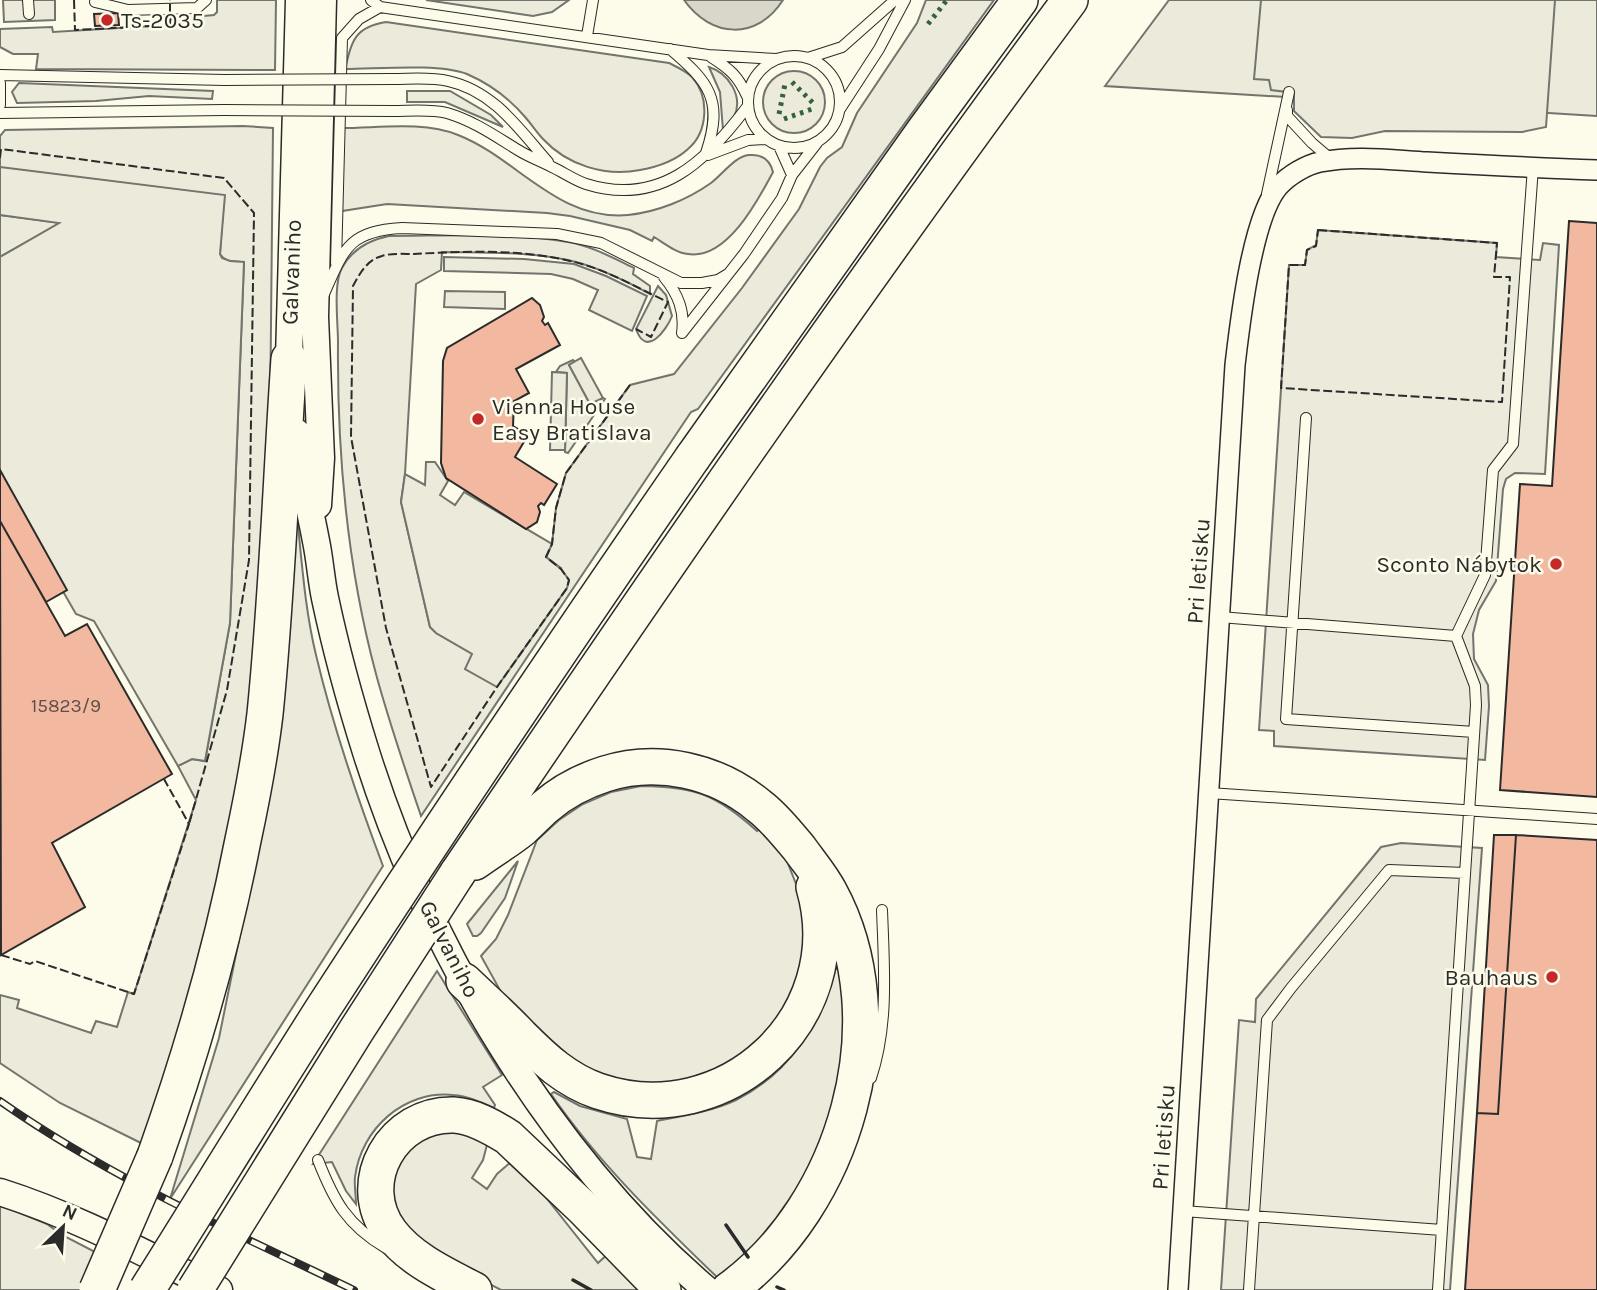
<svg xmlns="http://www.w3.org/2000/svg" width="1597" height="1290" font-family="Karla,sans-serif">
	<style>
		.green { fill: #ecebdb; stroke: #74746e; stroke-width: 2 }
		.parking { fill: #eceadb; stroke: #74746e; stroke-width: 2 }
		.water { fill: #d8d7c9; stroke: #74746e; stroke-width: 2 }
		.building { fill: #f2b8a0; stroke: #2b2b2b; stroke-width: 2 }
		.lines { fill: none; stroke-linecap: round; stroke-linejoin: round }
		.lane-casing { stroke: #2b2b2b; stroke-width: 12 }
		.street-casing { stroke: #2b2b2b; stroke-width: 22 }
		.secondary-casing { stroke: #2b2b2b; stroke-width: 29 }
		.highway-casing { stroke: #2b2b2b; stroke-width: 38 }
		.lane { stroke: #fdfbea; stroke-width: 10 }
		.street { stroke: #fdfbea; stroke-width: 19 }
		.secondary { stroke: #fdfbea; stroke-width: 26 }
		.highway { stroke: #fdfbea; stroke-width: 35 }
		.rail-casing { stroke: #2b2b2b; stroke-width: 8 }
		.rail { stroke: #fdfbea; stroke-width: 5; stroke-dasharray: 16; stroke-linecap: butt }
		.lane-bridge-casing { stroke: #2b2b2b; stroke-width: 12; stroke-linecap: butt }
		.highway-bridge-casing { stroke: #2b2b2b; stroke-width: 38; stroke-linecap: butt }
		.lane-bridge { stroke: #fdfbea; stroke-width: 10 }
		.highway-bridge { stroke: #fdfbea; stroke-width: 35 }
		.hedge { stroke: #34623c; stroke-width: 5; stroke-dasharray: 3.5 5; stroke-linecap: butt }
		.fence { stroke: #2b2b2b; stroke-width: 2; stroke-dasharray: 9 3.5; stroke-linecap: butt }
		.wall { stroke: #2b2b2b; stroke-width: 3.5 }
		.poi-dot { fill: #c62828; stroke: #fdfbea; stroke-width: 2.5 }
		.labels { text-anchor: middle; stroke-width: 5; stroke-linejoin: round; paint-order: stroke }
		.number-label { font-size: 19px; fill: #5d4e48 }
		.poi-label { font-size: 23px; fill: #2b2b2b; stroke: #fdfbea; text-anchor: start }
		.street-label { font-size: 23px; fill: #2b2b2b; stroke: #fdfbea }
	</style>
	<rect width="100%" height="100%" fill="#fdfbea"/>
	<path class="green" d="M 217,0 L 276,0 L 275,70 L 36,69 L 38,54 L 13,54 L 0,47 L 0,29 L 52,27 L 53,32 L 169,25 L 171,19 L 214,15 L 217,12 Z
		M 426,0 L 569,0 L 552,12 L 533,16 Z
		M 926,0 L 994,0 L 698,409 L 691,412 L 421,816 C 405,769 389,722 376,674 C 347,566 337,453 338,342 C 338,323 333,283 342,268 C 352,249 369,240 389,236 C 444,236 514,232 568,242 C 592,246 613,258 634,268 L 633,274 L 650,286 L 650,294 C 626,281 602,269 576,262 C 533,251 486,253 442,252 L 441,270 L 416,284 L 405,474 L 401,502 L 430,627 L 436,633 L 473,654 L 561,568 L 546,557 L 552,544 L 556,508 L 566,473 L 630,385 L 674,374 L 742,288 L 799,209 L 820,167 L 827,158 L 842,147 L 857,113 L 917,23 Z
		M 1169,0 L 1597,0 L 1597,116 L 1105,86 Z
		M 386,22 L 669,63 C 677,67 686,71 692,77 C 710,97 708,132 688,149 C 675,161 657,167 640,170 C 605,177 567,165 543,139 C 537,133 532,125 526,118 C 510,99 490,84 467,74 C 437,63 378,69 345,69 C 352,40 355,27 386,22 Z
		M 709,67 C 728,73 744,96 734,117 C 732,121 726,126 723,130 L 720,92 Z
		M763 102a31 31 0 1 1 62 0a31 31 0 1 1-62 0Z
		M 19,83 L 213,91 L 212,99 L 149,96 L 96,101 L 17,103 L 12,92 Z
		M 407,91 L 450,91 L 491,115 L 503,127 L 445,102 L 407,102 Z
		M 243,126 L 273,128 L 269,519 L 253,726 L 191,1001 L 145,1145 L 60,1103 L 0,1063 L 0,995 L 19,1000 L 17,1008 L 91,1033 L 96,1021 L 117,1027 L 128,992 L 134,994 L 196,800 L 178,766 L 192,759 L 205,761 L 230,623 L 244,262 C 235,261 225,263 220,254 L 224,196 L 0,169 L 0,136 L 5,130 Z
		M 342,128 C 379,128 423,121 458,135 C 517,158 557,221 628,215 C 657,212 687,200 711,183 C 722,175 735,156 749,155 C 762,154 770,160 773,172 C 758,200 727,260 688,254 C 676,253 664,243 654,237 L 652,241 L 630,230 L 570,216 L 547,213 L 387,204 L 342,211 Z
		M 0,215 L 61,223 L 0,257 Z
		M 658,286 L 666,295 L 672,316 C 666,331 646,358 636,329 Z
		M 573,360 L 575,362 L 569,365 L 590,404 L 603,398 L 605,399 L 568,453 L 565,452 L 567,373 L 556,372 L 560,366 Z
		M 297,516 C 302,563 305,610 316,655 C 333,727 357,797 383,866 L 170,1199 L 219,1038 L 270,787 Z
		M 641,786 C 696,787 716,794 757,831 L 763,827 L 783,851 L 798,889 L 805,927 L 804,964 L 790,1003 L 743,1059 L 670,1088 L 584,1076 L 527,1027 L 501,992 L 481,956 L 496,939 L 508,915 L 537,840 L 559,820 L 583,804 L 611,792 Z
		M 518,861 L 505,898 L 481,933 L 477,936 L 473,936 L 467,924 Z
		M 834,969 L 840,969 L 845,1030 L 836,1110 L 787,1214 L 722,1282 C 661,1223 599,1164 551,1094 L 554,1092 L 580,1106 L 627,1119 L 637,1157 L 651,1159 L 657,1121 C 683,1116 713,1111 736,1100 C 787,1075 823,1023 834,969 Z
		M 437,971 L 502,1075 L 483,1087 L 495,1105 L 494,1108 C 481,1102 468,1096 453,1095 C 404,1090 361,1129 355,1177 C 354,1185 356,1195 356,1204 L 346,1191 L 332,1162 L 313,1164 Z
		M 442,1126 L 488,1141 L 483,1160 L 472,1178 L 487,1189 L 497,1174 L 512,1161 L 517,1161 L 598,1263 L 610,1252 L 649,1290 L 501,1290 L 432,1254 L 391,1209 L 393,1158 Z
		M 0,1205 L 47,1224 L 62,1235 L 99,1254 L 84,1290 L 0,1290 Z"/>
	<path class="parking" d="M 3,0 L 55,0 L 55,20 L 4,22 Z
		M 1261,0 L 1555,0 L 1546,127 L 1522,132 L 1385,131 L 1352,138 L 1321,137 L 1294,111 L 1294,93 L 1271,90 L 1269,80 L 1254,79 Z
		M 0,167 L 225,195 L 220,254 L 222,258 L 230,261 L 244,262 L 230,623 L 205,761 L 192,759 L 178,766 L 94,621 L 76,614 L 0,482 L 0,257 L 59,223 L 0,215 Z
		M 1318,230 L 1497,243 L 1496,257 L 1540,260 L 1543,243 L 1559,245 L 1545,474 L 1515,473 L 1506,479 L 1503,489 L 1496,581 L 1479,610 L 1473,634 L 1474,659 L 1488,685 L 1489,706 L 1485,760 L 1274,746 L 1274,731 L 1259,730 L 1289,265 L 1305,265 L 1307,250 L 1316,245 Z
		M 444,257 L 524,259 L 574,264 L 606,276 L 647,296 L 632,331 L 589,310 L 598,290 L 573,279 L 551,274 L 444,271 Z
		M 445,291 L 505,292 L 505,309 L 444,307 Z
		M 581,358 L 603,398 L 590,404 L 569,365 Z
		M 552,372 L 567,373 L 565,450 L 550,450 Z
		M 426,462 L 435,462 L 448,481 L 440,495 L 455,505 L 464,492 L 552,544 L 546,557 L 561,569 L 569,580 L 567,588 L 497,687 L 465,669 L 472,654 L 436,633 L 430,627 L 401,502 L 405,474 L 425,485 Z
		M 1401,843 L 1482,848 L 1450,1290 L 1221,1290 L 1239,1020 L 1255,1022 L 1256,999 L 1381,847 Z"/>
	<path class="water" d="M 684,0 L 783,0 C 757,41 711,38 684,0 Z"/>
	<path class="building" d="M 118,13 L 119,25 L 95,26 L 94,14 Z
		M 1569,221 L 1597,223 L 1597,797 L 1500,790 L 1520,484 L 1552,486 Z
		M 532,298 L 540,305 L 544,317 L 542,321 L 545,325 L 548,323 L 560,345 L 516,369 L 529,393 L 514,401 L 513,426 L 528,435 L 515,457 L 557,484 L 544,505 L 541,503 L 538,506 L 540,512 L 537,522 L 526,529 L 446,478 L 441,463 L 443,361 L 447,348 Z
		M 0,470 L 67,590 L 46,602 L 0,521 Z
		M 0,521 L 65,636 L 87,624 L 172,774 L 52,843 L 85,907 L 1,955 Z
		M 1494,835 L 1516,835 L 1498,1114 L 1477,1113 Z
		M 1516,835 L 1597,840 L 1597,1290 L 1465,1290 L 1477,1113 L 1498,1114 Z"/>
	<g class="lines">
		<g class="lane-casing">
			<path id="lane" d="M 28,0 L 29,14
				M 371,0 L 380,7 L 708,55 L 776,59
				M 95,2 L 128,10 L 197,8 L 206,0
				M 587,36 L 593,0
				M 670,49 C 709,82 724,100 706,153
				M748 102a46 46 0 1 1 92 0a46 46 0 1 1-92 0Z
				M 711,57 C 730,69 738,76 747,96
				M 808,58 L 842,47 L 895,0
				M 0,75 L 225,80
				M 393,79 C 411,79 431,77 448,81 C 494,91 519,129 548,162
				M 0,83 L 0,105
				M 840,109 L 879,49 L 905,0
				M 1287,110 L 1287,116 L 1312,143 L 1332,160
				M 393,111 C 410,111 431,109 447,113 C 474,121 495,136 518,150 C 529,157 541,161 552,167 C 563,172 574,180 586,184 C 659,207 706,162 747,107
				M 0,113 L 224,110
				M 779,146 L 792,175
				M 708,155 L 748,140 L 765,139
				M 1267,194 L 1289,92
				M 336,263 L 342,38 L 359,19 L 380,7
				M 664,277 C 678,294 685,311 682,333
				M 324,294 C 344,249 348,231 402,228 L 557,234 L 601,243 L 681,283 L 702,283 L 718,280 L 728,274
				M 682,333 L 744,254 L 782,198 L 792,175 L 817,143
				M 1306,418 L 1286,719 L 1474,732
				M 1220,617 L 1456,636
				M 1209,793 L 1597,819
				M 871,1078 C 889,1024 884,966 882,910
				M 318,1160 C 334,1201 347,1225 386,1248
				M 1183,1211 L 1442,1230
				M 1249,1290 L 1267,1020 L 1291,988 L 1389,870 L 1465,873
				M 1438,1290 L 1476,705 L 1475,686 L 1456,636 L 1485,575 L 1493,470 L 1513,444 L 1533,167"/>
		</g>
		<g class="street-casing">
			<path id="street" d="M 1178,1290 L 1235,365 C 1240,323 1252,216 1279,186 C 1289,175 1306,165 1320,162 C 1355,155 1392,160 1427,162 C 1483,165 1540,168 1597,170"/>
		</g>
		<g class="secondary-casing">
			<path id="secondary" d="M 290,376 L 289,359 L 299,0
				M 296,432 C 300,469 309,504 316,541 C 320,560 321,579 325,598 C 336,650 350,701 366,752 C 428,949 549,1155 707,1290
				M 318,505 L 321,458 L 315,317 L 323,0
				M 0,1192 C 76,1216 147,1255 219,1290"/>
		</g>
		<g class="highway-casing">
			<path id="highway" d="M 693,457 L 924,131 L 1020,0
				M 475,862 C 490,851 507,841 522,829 C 530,822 537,814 545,807 C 562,792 583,781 605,774 C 658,757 717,771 759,806 C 775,818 786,833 799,848 C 809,862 821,876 829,891 C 900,1021 845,1206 729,1290
				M 457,874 C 656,579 858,286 1070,0
				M 464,981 C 483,999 503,1017 521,1036 C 544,1059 566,1080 598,1091 C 725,1134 852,1018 814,887
				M 155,1156 C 192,1052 222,948 243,840 C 252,798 260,756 265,714 C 277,596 281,477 289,359
				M 474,1290 C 445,1275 410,1259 390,1232 C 353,1182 393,1113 454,1115 C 473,1116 492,1127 508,1137 L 583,1208 L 663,1290"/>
		</g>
		<use href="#lane" class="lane"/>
		<use href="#street" class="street"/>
		<use href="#secondary" class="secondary"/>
		<use href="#highway" class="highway"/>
		<g class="rail-casing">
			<path id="rail" d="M 0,1101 C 110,1178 233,1232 354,1290"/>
		</g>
		<use href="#rail" class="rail"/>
		<g class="lane-bridge-casing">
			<path id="lane-bridge" d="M 225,80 L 393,79
				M 224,110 L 393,111"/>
		</g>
		<g class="highway-bridge-casing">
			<path id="highway-bridge" d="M 97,1290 L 155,1156
				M 147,1290 C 206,1196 264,1101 324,1007 C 444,822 567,639 693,457
				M 195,1290 L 356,1031 L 457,874"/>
		</g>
		<use href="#lane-bridge" class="lane-bridge"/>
		<use href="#highway-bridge" class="highway-bridge"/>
		<path class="hedge" d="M 928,24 L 947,0
			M 792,82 L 814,104
			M 779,114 L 785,84
			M 784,119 L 812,109"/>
		<path class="fence" d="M 74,0 L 75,30 L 170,25 L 170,0
			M 0,158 L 1,149 L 224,178 L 254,213 L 249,560 L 227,690 L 189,824
			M 1318,230 L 1497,243 L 1494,277 L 1510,277 L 1502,402 L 1281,388 L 1289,265 L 1305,265 L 1307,250 L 1316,246 Z
			M 630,385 L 566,473 L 556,508 L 552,544 L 546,557 L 561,569 L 569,580 L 567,588 L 497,687 L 431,787 L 386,628 L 351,437 L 353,286 C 360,273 367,260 382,256 C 391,253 404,254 414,254 C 466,251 524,249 574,262 C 608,270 637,288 668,302 L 651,337 L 636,329
			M 1,955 L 30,964 L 35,961 L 134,994 L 189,824 L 164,779"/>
		<path class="wall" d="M 726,1225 L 748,1257
			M 573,1280 L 591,1290
			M 777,1287 L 784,1290"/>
	</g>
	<g class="poi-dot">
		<circle cx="107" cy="20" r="7"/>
		<circle cx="478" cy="419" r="7"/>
		<circle cx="1556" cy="564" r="7"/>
		<circle cx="1552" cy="977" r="7"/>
	</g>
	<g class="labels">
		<g class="number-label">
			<text x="66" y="712">15823/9</text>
		</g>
		<g class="poi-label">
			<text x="121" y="28">Ts-2035</text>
			<text x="492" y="414">Vienna House<tspan x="492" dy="26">Easy Bratislava</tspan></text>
			<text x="1542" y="572" text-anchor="end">Sconto Nábytok</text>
			<text x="1538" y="985" text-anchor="end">Bauhaus</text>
		</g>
		<g class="street-label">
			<text transform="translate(291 272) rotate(-88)" y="8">Galvaniho</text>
			<text transform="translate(1198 571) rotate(-86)" y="8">Pri letisku</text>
			<text transform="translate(450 949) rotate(63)" y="8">Galvaniho</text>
			<text transform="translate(1163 1137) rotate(-86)" y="8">Pri letisku</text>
		</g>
	</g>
	<g transform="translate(63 1227) rotate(25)" stroke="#fdfbea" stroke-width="5" paint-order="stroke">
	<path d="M0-5L12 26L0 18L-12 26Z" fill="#2b2b2b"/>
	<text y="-10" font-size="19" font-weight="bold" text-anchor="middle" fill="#2b2b2b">N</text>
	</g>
</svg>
